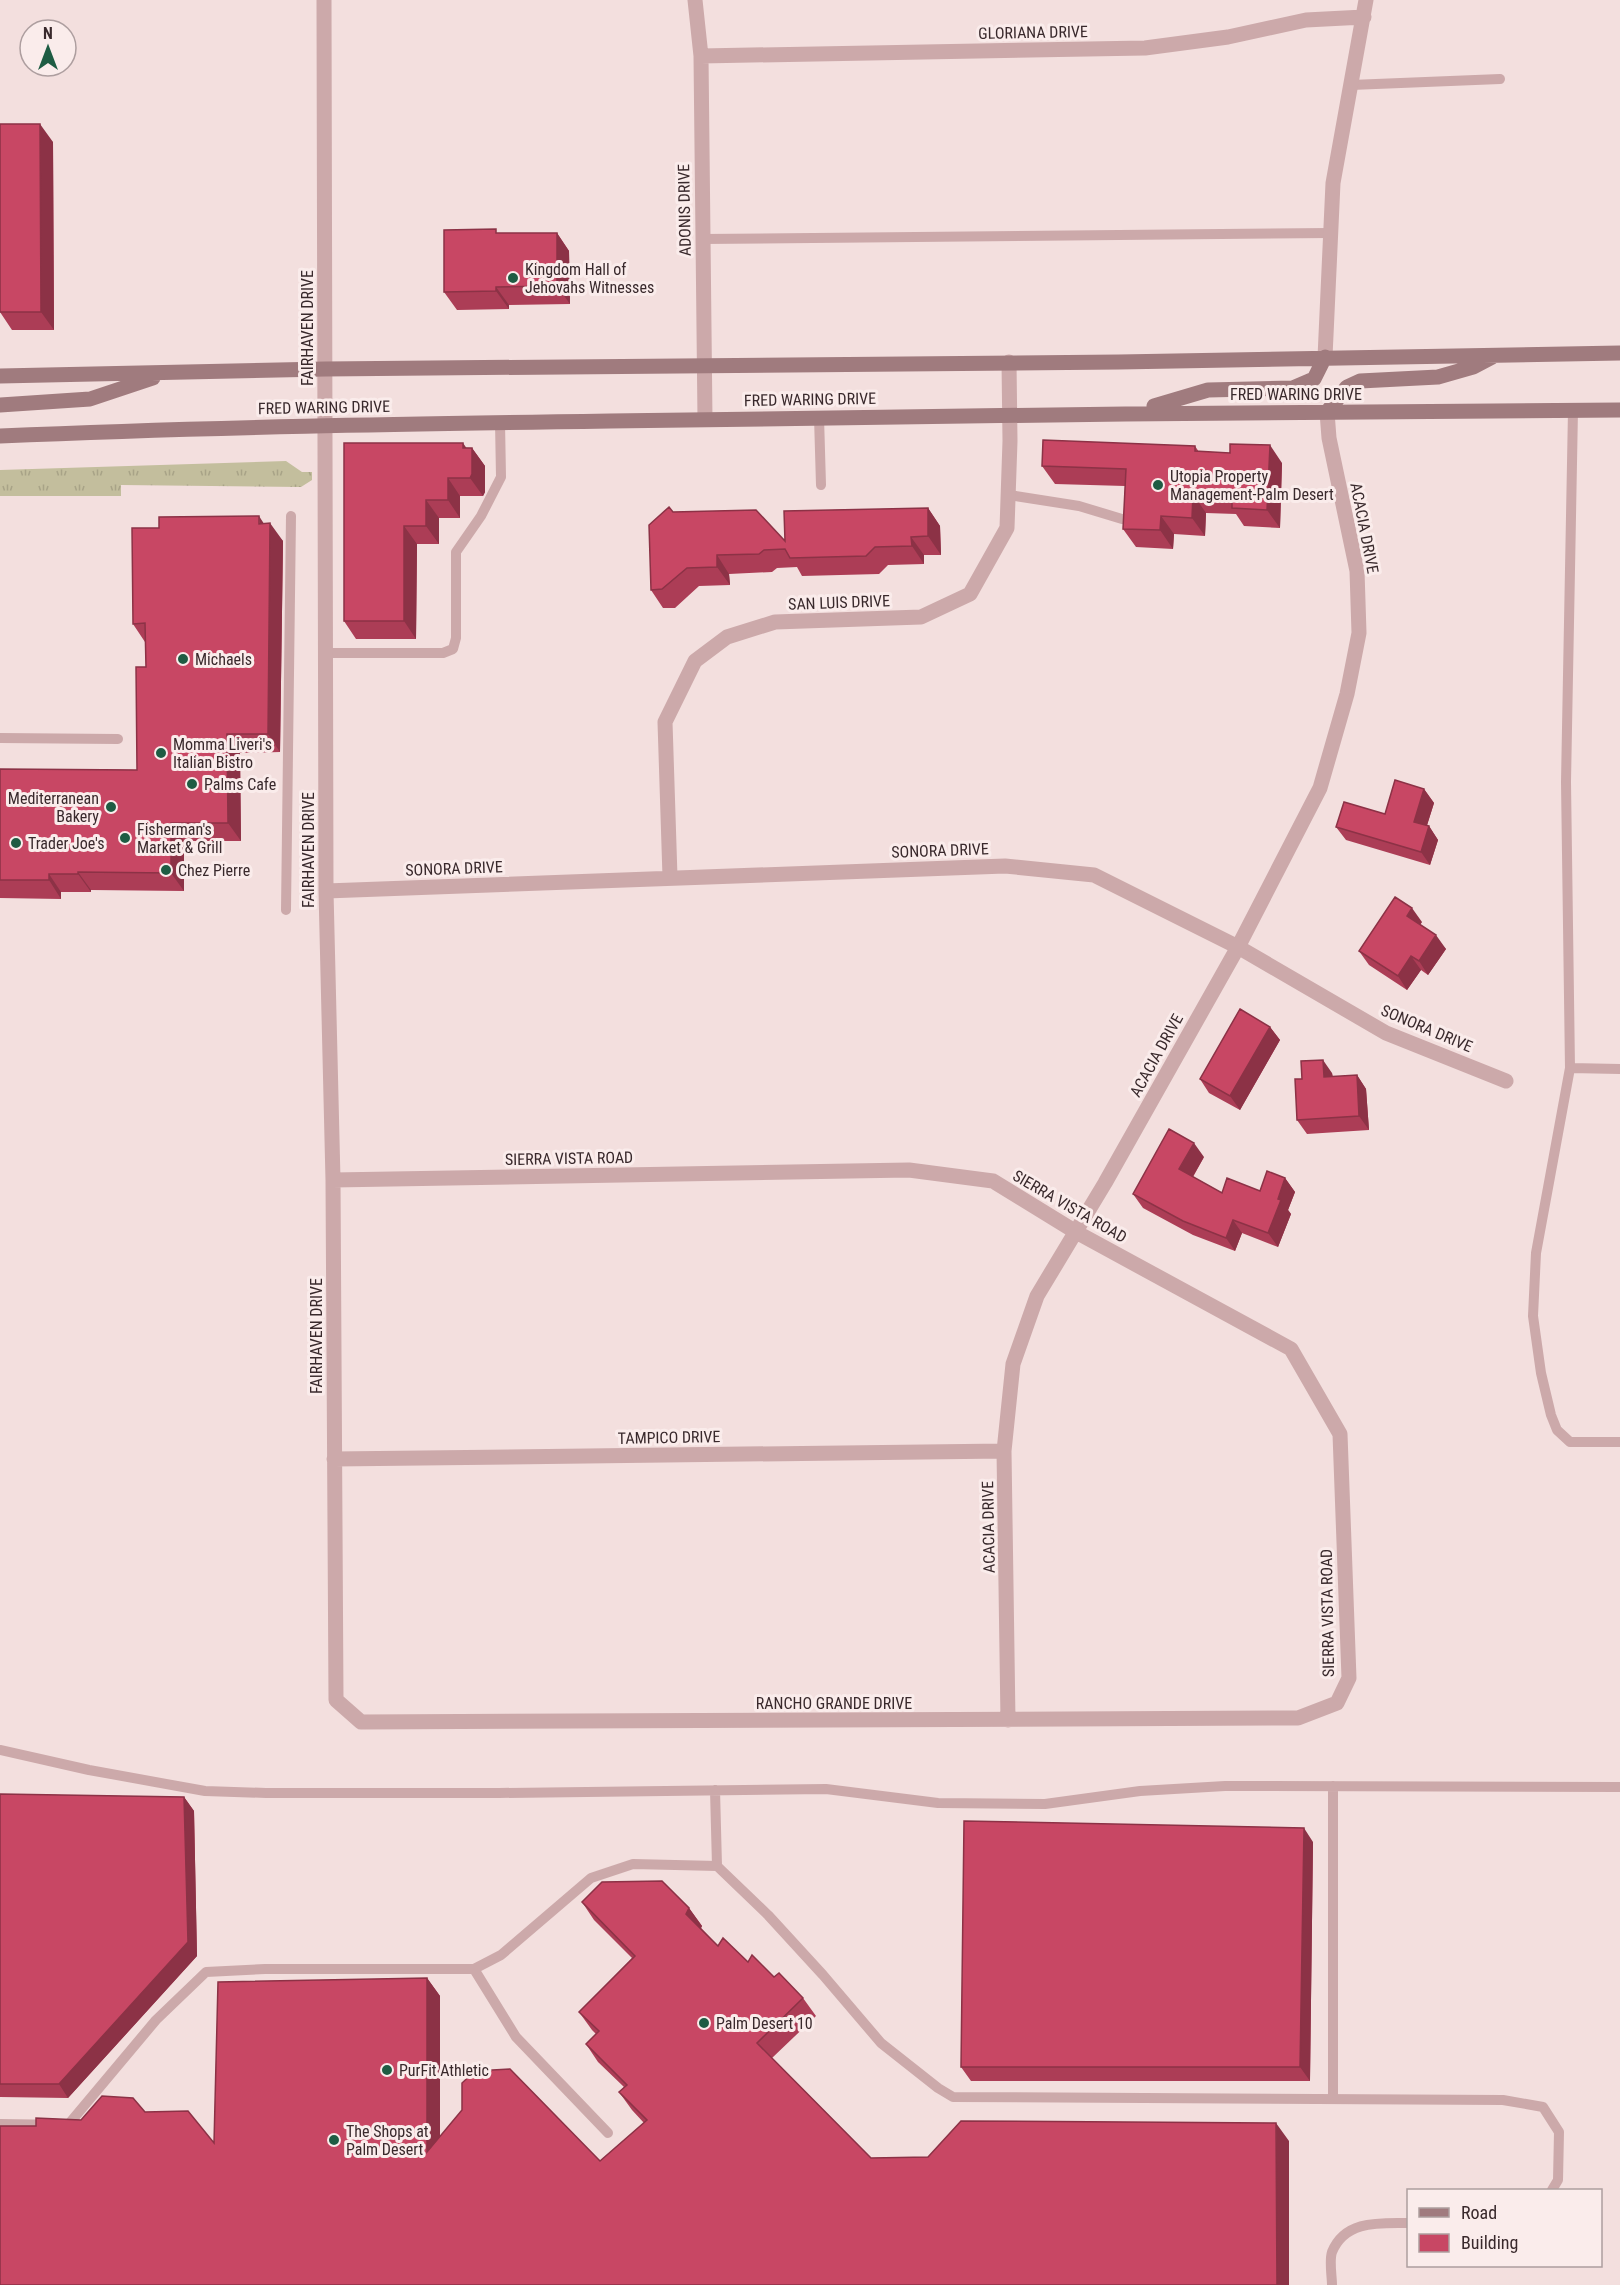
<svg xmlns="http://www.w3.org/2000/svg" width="1620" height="2285" font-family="'Roboto Condensed',sans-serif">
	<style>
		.grass { fill: url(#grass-tufts) }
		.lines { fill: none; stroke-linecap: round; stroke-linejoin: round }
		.service { stroke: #cca9aa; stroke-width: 10 }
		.minor { stroke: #cca9aa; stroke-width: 15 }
		.secondary { stroke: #a07b7e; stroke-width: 15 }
		.wall { fill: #ac3d56 }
		.shaded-wall { fill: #8c3246 }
		.building { fill: #c84764; stroke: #8c3246; stroke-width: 1.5 }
		.poi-dot { fill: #1e5c43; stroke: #faeceb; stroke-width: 2 }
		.labels { text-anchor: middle; stroke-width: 6; stroke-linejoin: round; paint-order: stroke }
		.street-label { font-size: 16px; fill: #39292c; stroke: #faeceb }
		.poi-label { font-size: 16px; fill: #39292c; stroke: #faeceb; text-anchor: start }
	</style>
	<defs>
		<pattern id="grass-tufts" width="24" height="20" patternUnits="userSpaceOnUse" patternTransform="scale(1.5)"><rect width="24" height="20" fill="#c3be9d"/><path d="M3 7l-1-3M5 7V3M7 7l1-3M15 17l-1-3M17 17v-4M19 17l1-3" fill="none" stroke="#a8a387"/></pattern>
	</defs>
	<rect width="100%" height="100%" fill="#f3dfde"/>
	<path class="grass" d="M 286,461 L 302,472 L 312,472 L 312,480 L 301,487 L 121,485 L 121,496 L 0,496 L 0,470 Z"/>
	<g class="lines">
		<path class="service" d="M 1351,85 L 1500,79
			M 702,239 L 1330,233
			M 1573,410 L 1566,782 L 1570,1068 L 1536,1253 L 1533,1316 L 1541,1373 L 1551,1415 L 1557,1430 L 1570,1442 L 1620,1442
			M 819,417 L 821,485
			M 1009,495 L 1079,506 L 1122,519
			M 326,653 L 443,653 L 453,649 L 456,638 L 456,552 L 481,516 L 501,477 L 500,422
			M 0,738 L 118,739
			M 286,910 L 291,516
			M 1570,1068 L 1620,1069
			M 0,1750 L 89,1770 L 205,1791 L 266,1793 L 499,1793 L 826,1789 L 938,1803 L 1045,1804 L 1140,1791 L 1225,1786 L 1620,1787
			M 1333,1786 L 1333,2099
			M 715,1790 L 717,1866
			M 474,1969 L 516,2037 L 608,2133
			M 0,2124 L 68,2125 L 156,2020 L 206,1972 L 265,1969 L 474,1969 L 501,1955 L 591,1878 L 633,1864 L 717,1866 L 768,1915 L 823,1975 L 881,2043 L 938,2088 L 953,2097 L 1503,2100 L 1543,2107 L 1559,2132 L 1558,2180 L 1552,2190
			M 1332,2285 C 1332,2276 1329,2261 1332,2252 C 1345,2220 1379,2223 1408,2223"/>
		<path class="minor" d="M 324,0 L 326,891 L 333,1180 L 336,1700 L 361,1722 L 1298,1718 L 1337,1703 L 1349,1678 L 1340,1434 L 1291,1349 L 1076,1232 L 993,1181 L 909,1170 L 333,1180
			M 695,0 L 701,56 L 705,419
			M 701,56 L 1145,48 L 1228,37 L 1306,20 L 1364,17
			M 1325,357 L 1333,183 L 1366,0
			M 670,877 L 665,722 L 695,661 L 727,637 L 775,622 L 921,617 L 970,594 L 1007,528 L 1010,441 L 1009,362
			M 326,891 L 1005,866 L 1094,875 L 1238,947 L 1386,1033 L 1506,1081
			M 334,1459 L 1004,1451
			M 1008,1720 L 1004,1451 L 1013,1364 L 1037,1296 L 1105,1183 L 1238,947 L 1320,788 L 1347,694 L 1359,633 L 1357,571 L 1329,438 L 1327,412"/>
		<path class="secondary" d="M 0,376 L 325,369 L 1119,362 L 1620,353
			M 0,405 L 90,399 L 153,378
			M 1154,406 L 1208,390 L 1293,388 L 1314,379 L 1325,357
			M 1327,412 L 1347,387 L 1360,381 L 1438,377 L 1473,367 L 1492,357
			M 0,436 C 204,427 407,424 610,421 C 947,415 1283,412 1620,410"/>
	</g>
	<path class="wall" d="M 0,124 L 53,142 L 54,330 L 12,330 L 0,312 Z
		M 499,233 L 557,233 L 569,251 L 570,304 L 509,305 L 509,309 L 457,310 L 444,292 Z
		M 344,443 L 472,448 L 485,466 L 485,492 L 483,496 L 460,496 L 460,518 L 439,518 L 439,544 L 417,544 L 416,639 L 356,639 L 344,621 Z
		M 1195,446 L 1199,452 L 1282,463 L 1280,528 L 1244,526 L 1236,514 L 1206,513 L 1205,536 L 1174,534 L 1173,549 L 1136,547 L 1123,529 L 1125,486 L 1055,484 L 1042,466 Z
		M 928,508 L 940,526 L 941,555 L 924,555 L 924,564 L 888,565 L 879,574 L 802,576 L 797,567 L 777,568 L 772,572 L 729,574 L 730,585 L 699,586 L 675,608 L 663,608 L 651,590 L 673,512 L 785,541 Z
		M 264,523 L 283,541 L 280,752 L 240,753 L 241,841 L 184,841 L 184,891 L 91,890 L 91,892 L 61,892 L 61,899 L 0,898 L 0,769 L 137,770 L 146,667 L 145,642 L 133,624 L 159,528 Z
		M 1424,789 L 1434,803 L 1427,825 L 1429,826 L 1438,840 L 1430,865 L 1346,840 L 1336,827 L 1385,814 Z
		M 1422,922 L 1420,925 L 1446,949 L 1428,975 L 1421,970 L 1407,990 L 1369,965 L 1359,951 Z
		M 1270,1027 L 1280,1040 L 1240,1110 L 1209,1093 L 1200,1079 Z
		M 1332,1073 L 1333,1077 L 1357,1075 L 1366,1089 L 1369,1130 L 1307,1134 L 1297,1120 Z
		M 1204,1157 L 1193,1177 L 1222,1193 L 1260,1191 L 1285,1178 L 1295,1192 L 1288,1210 L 1291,1214 L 1278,1247 L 1242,1233 L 1235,1251 L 1193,1235 L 1143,1208 L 1133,1194 Z
		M 0,1794 L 184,1797 L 194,1811 L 197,1956 L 68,2098 L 0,2097 Z
		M 1313,1842 L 1310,2081 L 971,2081 L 961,2067 Z
		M 582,1902 L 689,1908 L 702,1926 L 701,1928 L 718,1946 L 774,1977 L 803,1998 L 816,2016 L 772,2058 L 871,2158 L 928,2157 L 1289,2141 L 1289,2285 L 0,2285 L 36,2126 L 145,2112 L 214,2143 L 427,1978 L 440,1996 L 440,2137 L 600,2161 L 644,2123 L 632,2110 L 619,2092 L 624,2087 L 598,2062 L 586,2044 L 596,2034 L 592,2030 L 579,2012 L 632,1958 L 594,1920 Z"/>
	<path class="shaded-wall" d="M 40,124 L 53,142 L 54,330 L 41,312 Z
		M 557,233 L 569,251 L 570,304 L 557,286 Z
		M 496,287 L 509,305 L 509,309 L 496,291 Z
		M 463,443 L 472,456 L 472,448 L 485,466 L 485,492 L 483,496 L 470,478 L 463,448 Z
		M 1270,445 L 1282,463 L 1280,528 L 1267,510 Z
		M 448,478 L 460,496 L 460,518 L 448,500 Z
		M 1193,494 L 1206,513 L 1205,536 L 1192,518 Z
		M 426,500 L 439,518 L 439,544 L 426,526 Z
		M 928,508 L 940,526 L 941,555 L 928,536 Z
		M 259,516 L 270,533 L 270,523 L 283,541 L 280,752 L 268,734 Z
		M 1161,516 L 1174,534 L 1173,549 L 1160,530 Z
		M 404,526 L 417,544 L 416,639 L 404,621 Z
		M 911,537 L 924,555 L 924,564 L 912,546 Z
		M 717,555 L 729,574 L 730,585 L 717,567 Z
		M 227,734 L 240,753 L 241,841 L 228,823 Z
		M 1424,789 L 1434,803 L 1424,835 L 1414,822 Z
		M 171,823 L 184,841 L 184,891 L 171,873 Z
		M 1429,826 L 1438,840 L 1430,865 L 1421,852 Z
		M 78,872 L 91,890 L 91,892 L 78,874 Z
		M 49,874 L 61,892 L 61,899 L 49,880 Z
		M 1412,908 L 1422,922 L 1416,930 L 1407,916 Z
		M 1436,935 L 1446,949 L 1428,975 L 1419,961 Z
		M 1411,956 L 1421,970 L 1407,990 L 1398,976 Z
		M 1270,1027 L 1280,1040 L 1240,1110 L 1230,1096 Z
		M 1323,1060 L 1332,1073 L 1334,1091 L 1324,1077 Z
		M 1357,1075 L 1366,1089 L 1369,1130 L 1359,1116 Z
		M 1194,1143 L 1204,1157 L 1189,1183 L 1179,1169 Z
		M 1285,1178 L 1295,1192 L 1288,1210 L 1291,1214 L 1278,1247 L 1268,1233 L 1278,1199 Z
		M 1233,1220 L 1242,1233 L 1235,1251 L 1226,1238 Z
		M 184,1797 L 194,1811 L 197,1956 L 68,2098 L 59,2084 Z
		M 1304,1828 L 1313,1842 L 1310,2081 L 1300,2067 Z
		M 689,1908 L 702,1926 L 699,1932 L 686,1914 Z
		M 427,1978 L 440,1996 L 440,2171 L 427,2152 Z
		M 1276,2123 L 1289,2141 L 1289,2285 L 1277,2285 Z"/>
	<path class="building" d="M 0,124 L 40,124 L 41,312 L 0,312 Z
		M 496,229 L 496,233 L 557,233 L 557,286 L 496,287 L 496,291 L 444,292 L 444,230 Z
		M 1043,440 L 1195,446 L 1195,451 L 1230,453 L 1230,444 L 1270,445 L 1267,510 L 1232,508 L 1232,496 L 1193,494 L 1192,518 L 1161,516 L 1160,530 L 1123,529 L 1126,469 L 1042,466 Z
		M 344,443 L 463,443 L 463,448 L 472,448 L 472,474 L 470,478 L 448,478 L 448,500 L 426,500 L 426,526 L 404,526 L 404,621 L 344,621 Z
		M 669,507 L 673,512 L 756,510 L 785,541 L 784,511 L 928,508 L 928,536 L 911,537 L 912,546 L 875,547 L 866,556 L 790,558 L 785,549 L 764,550 L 759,554 L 717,555 L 717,567 L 687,568 L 662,589 L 651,590 L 649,525 Z
		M 259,516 L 259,524 L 270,523 L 268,734 L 227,734 L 228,823 L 171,823 L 171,873 L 78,872 L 78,874 L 49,874 L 49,880 L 0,880 L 0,769 L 137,770 L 136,667 L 146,667 L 145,623 L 133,624 L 132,528 L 159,528 L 159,517 Z
		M 1395,780 L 1424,789 L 1414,822 L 1429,826 L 1421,852 L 1336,827 L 1344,802 L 1385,814 Z
		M 1395,897 L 1412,908 L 1407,916 L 1436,935 L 1419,961 L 1411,956 L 1398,976 L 1359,951 Z
		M 1240,1009 L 1270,1027 L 1230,1096 L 1200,1079 Z
		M 1323,1060 L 1324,1077 L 1357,1075 L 1359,1116 L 1297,1120 L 1295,1079 L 1302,1079 L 1301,1061 Z
		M 1169,1129 L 1194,1143 L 1179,1169 L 1222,1193 L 1227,1178 L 1260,1191 L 1267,1171 L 1285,1178 L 1278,1199 L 1281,1200 L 1268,1233 L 1233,1220 L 1226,1238 L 1183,1221 L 1133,1194 Z
		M 0,1794 L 184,1797 L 188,1942 L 59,2084 L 0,2084 Z
		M 964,1821 L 1304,1828 L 1300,2067 L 961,2067 Z
		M 662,1881 L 689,1908 L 686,1914 L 718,1946 L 723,1938 L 748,1962 L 752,1955 L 774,1977 L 779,1973 L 803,1998 L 757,2043 L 871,2158 L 928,2157 L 961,2121 L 1276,2123 L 1277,2285 L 0,2285 L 0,2126 L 36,2126 L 36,2118 L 81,2120 L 102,2096 L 133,2098 L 145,2112 L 188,2111 L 214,2143 L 218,1982 L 427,1978 L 427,2152 L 462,2110 L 462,2083 L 475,2071 L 510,2069 L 600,2161 L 647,2120 L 619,2092 L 627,2085 L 586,2044 L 599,2031 L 579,2012 L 635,1956 L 582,1902 L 602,1882 Z"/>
	<g class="poi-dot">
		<circle cx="513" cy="278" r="6"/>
		<circle cx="1158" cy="485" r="6"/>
		<circle cx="183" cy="659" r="6"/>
		<circle cx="161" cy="753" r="6"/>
		<circle cx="192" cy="784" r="6"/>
		<circle cx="111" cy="807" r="6"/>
		<circle cx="125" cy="838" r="6"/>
		<circle cx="16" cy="843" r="6"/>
		<circle cx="166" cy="870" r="6"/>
		<circle cx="704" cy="2023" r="6"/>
		<circle cx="387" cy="2070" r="6"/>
		<circle cx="334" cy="2140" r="6"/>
	</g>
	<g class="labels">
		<g class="street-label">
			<text transform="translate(1033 32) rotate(-1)" y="6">GLORIANA DRIVE</text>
			<text transform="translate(684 210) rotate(-91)" y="6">ADONIS DRIVE</text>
			<text transform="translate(307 328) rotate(-90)" y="6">FAIRHAVEN DRIVE</text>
			<text x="1296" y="400">FRED WARING DRIVE</text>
			<text transform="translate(810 399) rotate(-1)" y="6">FRED WARING DRIVE</text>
			<text transform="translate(324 407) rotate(-1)" y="6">FRED WARING DRIVE</text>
			<text transform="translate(1365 528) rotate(79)" y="6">ACACIA DRIVE</text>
			<text transform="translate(839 602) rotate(-2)" y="6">SAN LUIS DRIVE</text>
			<text transform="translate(308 850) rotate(-90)" y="6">FAIRHAVEN DRIVE</text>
			<text transform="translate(940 850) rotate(-2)" y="6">SONORA DRIVE</text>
			<text transform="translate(454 868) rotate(-2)" y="6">SONORA DRIVE</text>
			<text transform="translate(1427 1028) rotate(23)" y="6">SONORA DRIVE</text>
			<text transform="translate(1156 1055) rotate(-61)" y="6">ACACIA DRIVE</text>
			<text transform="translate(569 1158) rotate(-1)" y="6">SIERRA VISTA ROAD</text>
			<text transform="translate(1070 1206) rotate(30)" y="6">SIERRA VISTA ROAD</text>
			<text transform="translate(316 1336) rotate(-90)" y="6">FAIRHAVEN DRIVE</text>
			<text transform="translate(669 1437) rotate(-1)" y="6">TAMPICO DRIVE</text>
			<text transform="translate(988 1527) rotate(-91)" y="6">ACACIA DRIVE</text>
			<text transform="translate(1327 1613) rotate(-91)" y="6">SIERRA VISTA ROAD</text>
			<text x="834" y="1709">RANCHO GRANDE DRIVE</text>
		</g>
		<g class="poi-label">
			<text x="525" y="275">Kingdom Hall of<tspan x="525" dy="18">Jehovahs Witnesses</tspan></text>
			<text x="1170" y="482">Utopia Property<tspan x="1170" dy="18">Management-Palm Desert</tspan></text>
			<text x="195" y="665">Michaels</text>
			<text x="173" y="750">Momma Liveri's<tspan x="173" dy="18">Italian Bistro</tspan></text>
			<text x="204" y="790">Palms Cafe</text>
			<text x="99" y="804" text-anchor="end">Mediterranean<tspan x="99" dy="18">Bakery</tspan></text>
			<text x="137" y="835">Fisherman's<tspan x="137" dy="18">Market &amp; Grill</tspan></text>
			<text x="28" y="849">Trader Joe's</text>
			<text x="178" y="876">Chez Pierre</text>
			<text x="716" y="2029">Palm Desert 10</text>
			<text x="399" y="2076">PurFit Athletic</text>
			<text x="346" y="2137">The Shops at<tspan x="346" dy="18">Palm Desert</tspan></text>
		</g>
	</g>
	<rect x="1407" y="2189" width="195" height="78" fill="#faeceb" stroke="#ad9e9f" stroke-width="1.5"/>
	<rect x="1419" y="2208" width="30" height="9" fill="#a07b7e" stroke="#ad9e9f" stroke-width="1.5"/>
	<text x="1461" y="2219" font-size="18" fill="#39292c">Road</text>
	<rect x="1419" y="2234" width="30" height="18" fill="#c84764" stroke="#ad9e9f" stroke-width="1.5"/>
	<text x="1461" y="2249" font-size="18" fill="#39292c">Building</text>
	<g transform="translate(48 48)"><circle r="28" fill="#faeceb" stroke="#ad9e9f" stroke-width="1.5"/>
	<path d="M0-4.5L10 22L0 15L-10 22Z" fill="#1e5c43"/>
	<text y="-9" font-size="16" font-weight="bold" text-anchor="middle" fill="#39292c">N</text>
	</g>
</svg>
